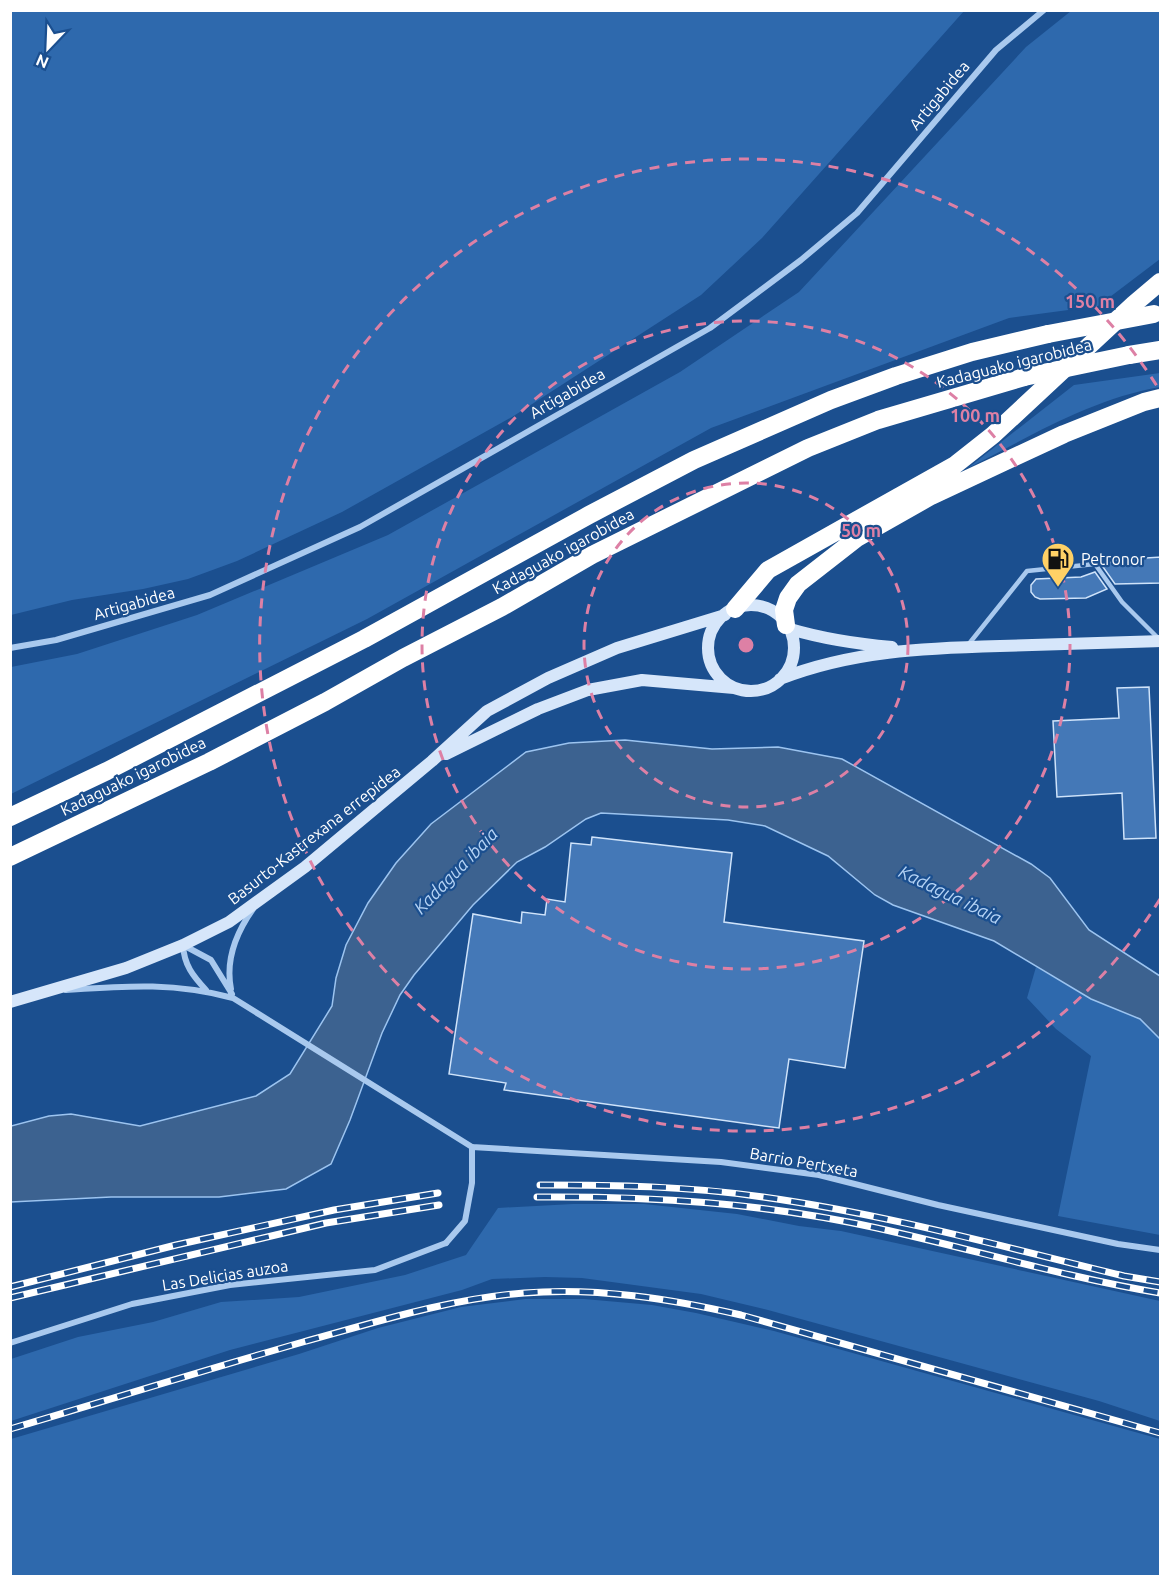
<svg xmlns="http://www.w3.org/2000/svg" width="1171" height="1587" font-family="Ubuntu,sans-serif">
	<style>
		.green { fill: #2e69ad }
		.water { fill: #3c6290; stroke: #9cc4f0; stroke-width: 1.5 }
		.building { fill: #4478b7; stroke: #cfe3fa; stroke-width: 1.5 }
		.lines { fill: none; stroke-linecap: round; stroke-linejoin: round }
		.lane { stroke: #a9c9ee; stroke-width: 4.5 }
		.street { stroke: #a9c9ee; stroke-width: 6 }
		.secondary { stroke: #d6e6fa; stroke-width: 12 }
		.highway { stroke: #fff; stroke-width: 18 }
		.rail-casing { stroke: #fff; stroke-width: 7 }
		.rail { stroke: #1b4f8f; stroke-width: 4.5; stroke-dasharray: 14; stroke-linecap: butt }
		.street-bridge { stroke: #a9c9ee; stroke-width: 6 }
		.highway-bridge { stroke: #fff; stroke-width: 18 }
		.ring { fill: none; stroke: #dd80a5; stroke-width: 3; stroke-dasharray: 10 8 }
		.labels { text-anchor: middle; stroke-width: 4.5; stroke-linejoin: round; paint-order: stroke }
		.street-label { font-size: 16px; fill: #fff; stroke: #1b4f8f }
		.poi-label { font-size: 16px; fill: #fff; stroke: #1b4f8f; text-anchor: start }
		.water-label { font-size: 18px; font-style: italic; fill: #b5d3f5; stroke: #1b4f8f }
		.centre { fill: #dd80a5; stroke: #1b4f8f; stroke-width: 3 }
		.ring-label { font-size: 18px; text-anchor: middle; font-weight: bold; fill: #dd80a5; stroke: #1b4f8f; stroke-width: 4.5; stroke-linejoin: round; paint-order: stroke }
	</style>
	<rect width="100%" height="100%" fill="#1b4f8f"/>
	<path class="green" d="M 10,11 L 11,10 L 964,11 L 762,238 L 701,295 L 512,417 L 342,512 L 237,561 L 188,579 L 143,589 L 72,600 L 11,615 Z
		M 1156,11 L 1160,12 L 1160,259 L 1098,306 L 1009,318 L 711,428 L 367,619 L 11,794 L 11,667 L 77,654 L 197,615 L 388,535 L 680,372 L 799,292 L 1026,47 L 1071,11 Z
		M 1160,373 L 1160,387 C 1091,399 1029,437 968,468 L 1074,385 Z
		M 1036,967 L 1091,999 L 1140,1019 L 1160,1039 L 1160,1235 L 1058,1216 L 1091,1056 L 1056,1029 L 1027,998 Z
		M 573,1204 L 644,1204 L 737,1214 L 799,1226 L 841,1231 L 1160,1301 L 1160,1421 L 1099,1401 L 768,1310 L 701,1294 L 582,1278 L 545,1277 L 492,1279 L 462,1290 L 230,1350 L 11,1421 L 11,1359 L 78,1337 L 153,1322 L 221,1302 L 299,1297 L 405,1275 L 466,1255 L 498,1208 Z
		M 525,1299 L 584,1299 L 652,1305 L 696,1313 L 774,1331 L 1160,1439 L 1160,1576 L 11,1576 L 11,1439 L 299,1354 L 378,1328 L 461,1307 Z"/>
	<path class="water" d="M 625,740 L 712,749 L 778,747 L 842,759 L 1031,864 L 1050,878 L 1089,930 L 1160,976 L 1160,1039 L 1140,1019 L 1091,999 L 994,941 L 893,905 L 875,895 L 828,856 L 765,826 L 728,820 L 601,813 L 586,819 L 545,847 L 517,862 L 473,905 L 414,975 L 400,995 L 382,1033 L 350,1120 L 331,1164 L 286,1189 L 219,1197 L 111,1197 L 11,1202 L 11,1126 L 49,1116 L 71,1114 L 140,1126 L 256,1096 L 290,1074 L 332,1006 L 336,978 L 346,945 L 368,903 L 396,863 L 431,824 L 526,752 L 569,743 Z"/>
	<path class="building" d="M 1161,557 L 1161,583 L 1115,584 L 1103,567 L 1114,560 Z
		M 1095,572 L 1107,589 L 1086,598 L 1040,599 L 1035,597 L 1031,592 L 1031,585 L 1036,579 L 1081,577 Z
		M 1149,687 L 1156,838 L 1124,839 L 1122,793 L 1057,797 L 1053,721 L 1119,718 L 1117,688 Z
		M 592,837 L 732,853 L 724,922 L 864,941 L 845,1068 L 789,1059 L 779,1128 L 504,1090 L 506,1083 L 449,1074 L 473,914 L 521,923 L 522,912 L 545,915 L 547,899 L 565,902 L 571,843 L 591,845 Z"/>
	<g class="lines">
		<path class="lane" d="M 968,645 L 1027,571 L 1095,564 L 1122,602 L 1159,639"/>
		<path class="street" d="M 10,648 L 56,640 L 210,595 L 360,527 L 710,328 L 801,260 L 857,213 L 996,50 L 1044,10
			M 231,989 C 225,959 236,933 253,909
			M 66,990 C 126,986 173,982 233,998 L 472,1147 L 721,1162 L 819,1175 L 938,1205 L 1118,1244 L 1160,1250
			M 206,990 C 193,976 184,965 183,945 L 211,960 L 232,994
			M 10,1343 L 132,1304 L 230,1285 L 375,1270 L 446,1243"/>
		<path class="secondary" d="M708 648a43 43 0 1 1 86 0a43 43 0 1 1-86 0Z
			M 790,629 C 824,639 857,644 892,647
			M 780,679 C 851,651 925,648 1000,646 C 1054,644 1107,643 1160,641
			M 446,754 L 538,709 L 588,690 L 642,680 L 734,688
			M 10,1002 L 126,968 L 183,945 L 229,922 L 305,867 L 432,761 L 487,711 L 548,678 L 617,648 L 725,615"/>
		<path class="highway" d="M 1129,355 L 1160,350
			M 735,609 L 768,570 L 955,465 L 993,435 L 1134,304 L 1160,282
			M 786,625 L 784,610 L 788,598 L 798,584 L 857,538 L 931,496 L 1064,434 L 1144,402 L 1160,398
			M 10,817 L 107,771 L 364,639 L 589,515 L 694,460 L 831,400 L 896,376 L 972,352 L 1048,334
			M 10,857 L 209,762 L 325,702 L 403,658 L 502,607 L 592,555 L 808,448 L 878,420 L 1024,377"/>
		<g class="rail-casing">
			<path id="rail" d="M 540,1185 C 614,1185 689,1186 763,1197 C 885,1214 1004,1247 1124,1276 L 1160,1282
				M 537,1197 C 652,1196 764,1203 877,1228 C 972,1249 1064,1277 1160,1293
				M 10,1287 L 176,1245 L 334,1210 L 438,1193
				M 10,1298 L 326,1223 L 439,1205
				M 10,1429 C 108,1400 205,1370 303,1342 C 376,1322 448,1299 524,1293 C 597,1287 671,1299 741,1315 L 1160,1433"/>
		</g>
		<use href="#rail" class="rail"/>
		<path class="street-bridge" d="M 446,1243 L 465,1221 L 472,1183 L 472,1147"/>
		<path class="highway-bridge" d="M 1048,334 L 1154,314
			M 1024,377 L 1129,355"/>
	</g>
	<g class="ring">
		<circle cx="746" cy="645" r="162"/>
		<circle cx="746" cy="645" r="324"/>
		<path d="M1160 899A486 486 0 1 1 1160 391"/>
	</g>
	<defs>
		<g id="fuel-pin" transform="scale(1.725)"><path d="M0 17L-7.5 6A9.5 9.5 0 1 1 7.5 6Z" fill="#ffd166" stroke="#1b4f8f"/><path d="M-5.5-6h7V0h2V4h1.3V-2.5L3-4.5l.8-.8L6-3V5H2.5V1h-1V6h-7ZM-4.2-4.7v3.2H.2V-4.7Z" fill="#111"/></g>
	</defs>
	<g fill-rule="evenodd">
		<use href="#fuel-pin" x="1058" y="559"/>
	</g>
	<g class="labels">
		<g class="street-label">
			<text transform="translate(939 95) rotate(-50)" y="6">Artigabidea</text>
			<text transform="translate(1014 363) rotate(-14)" y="6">Kadaguako igarobidea</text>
			<text transform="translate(567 393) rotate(-30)" y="6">Artigabidea</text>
			<text transform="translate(563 551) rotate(-29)" y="6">Kadaguako igarobidea</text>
			<text transform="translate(134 603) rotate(-16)" y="6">Artigabidea</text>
			<text transform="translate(133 776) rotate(-26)" y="6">Kadaguako igarobidea</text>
			<text transform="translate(314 835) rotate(-38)" y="6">Basurto-Kastrexana errepidea</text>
			<text transform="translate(804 1162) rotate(10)" y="6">Barrio Pertxeta</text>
			<text transform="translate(225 1275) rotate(-9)" y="6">Las Delicias auzoa</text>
		</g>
		<g class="poi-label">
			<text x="1081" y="565">Petronor</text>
		</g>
		<g class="water-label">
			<text transform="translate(456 871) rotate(-46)" y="6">Kadagua ibaia</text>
			<text transform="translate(950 895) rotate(26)" y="6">Kadagua ibaia</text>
		</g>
	</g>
	<circle cx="746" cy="645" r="9" class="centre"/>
	<g class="ring-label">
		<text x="1090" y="308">150 m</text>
		<text x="975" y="422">100 m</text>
		<text x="861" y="537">50 m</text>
	</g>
	<rect width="1171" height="1587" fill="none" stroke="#ffffff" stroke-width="24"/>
	<g transform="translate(48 48) rotate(203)" stroke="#1b4f8f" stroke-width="4.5" paint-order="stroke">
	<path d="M0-4.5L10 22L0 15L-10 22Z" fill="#ffffff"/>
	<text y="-9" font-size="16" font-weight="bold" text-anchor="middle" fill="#ffffff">N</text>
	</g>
</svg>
